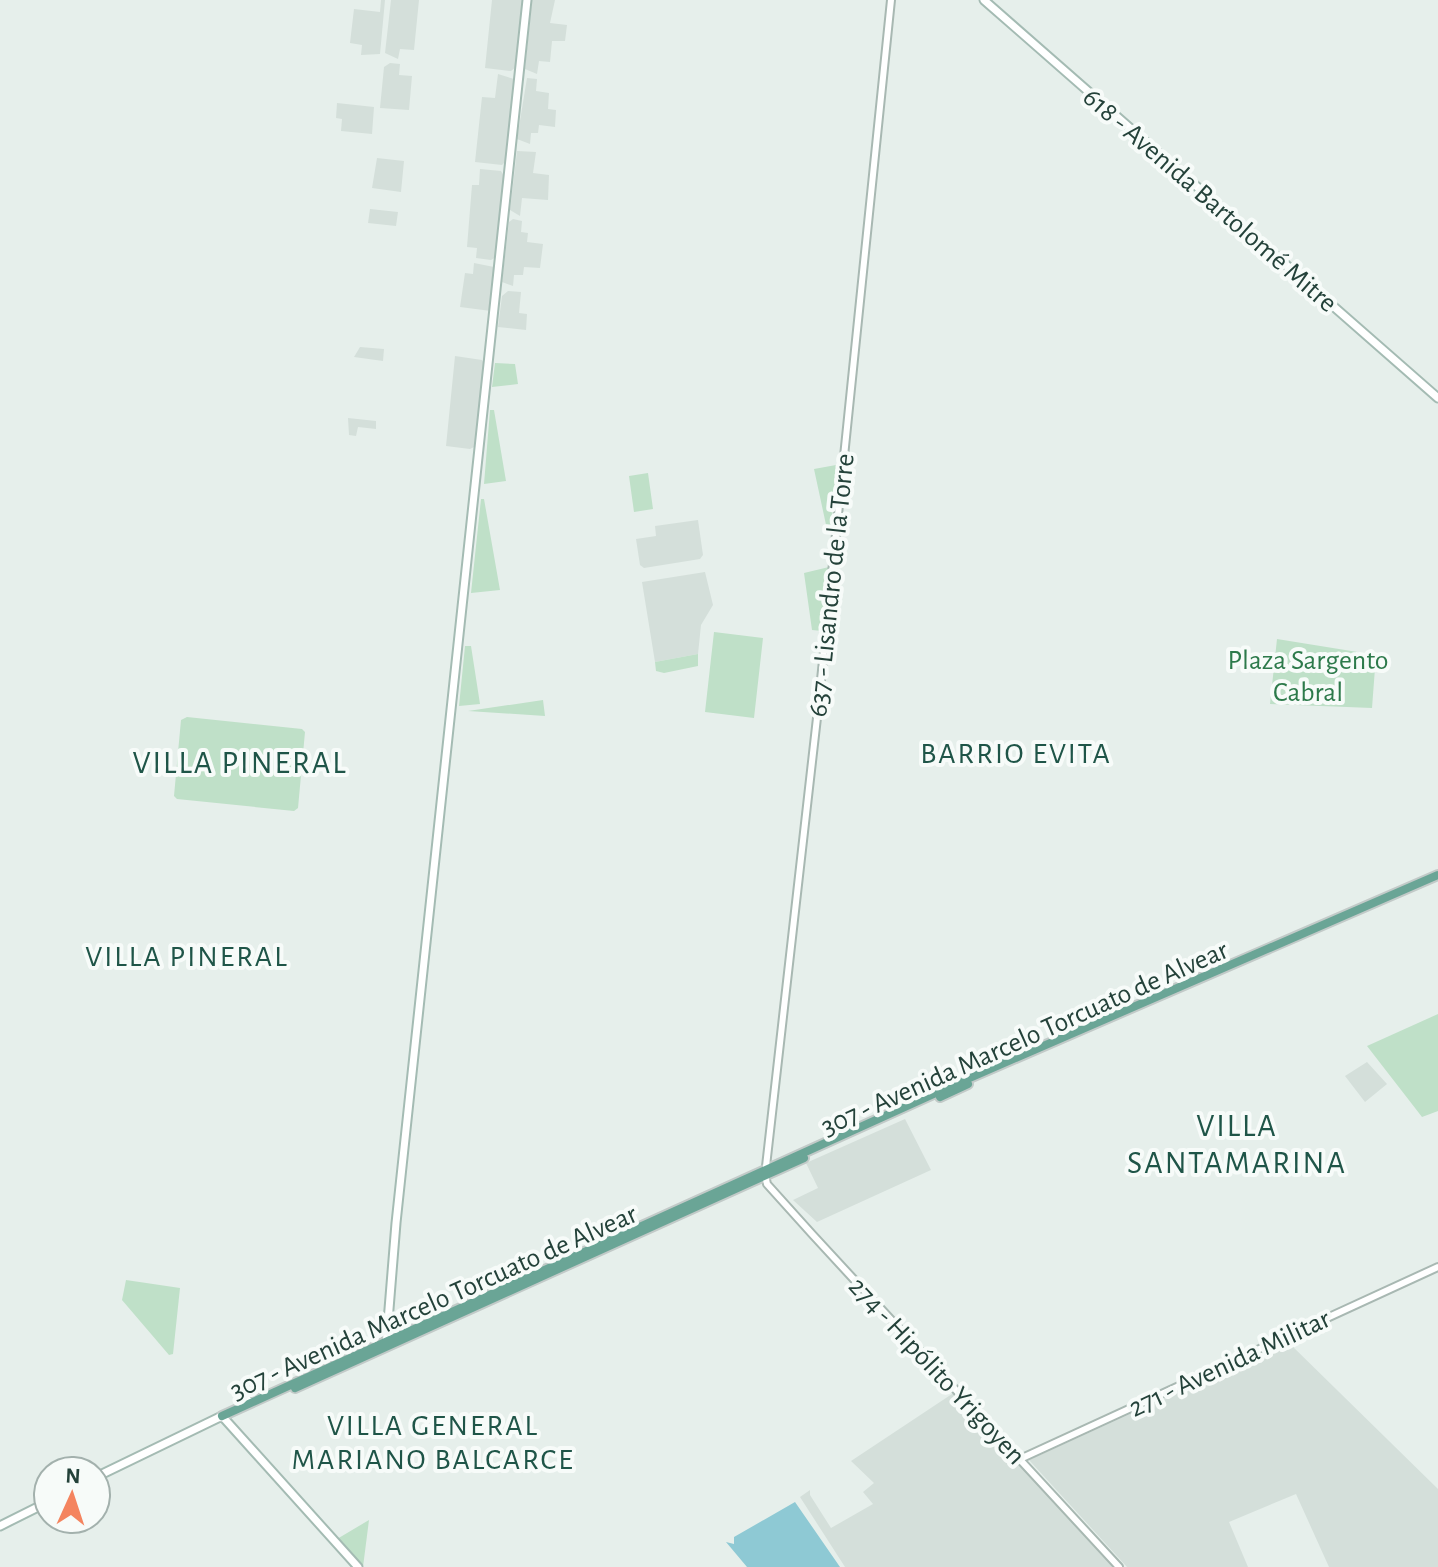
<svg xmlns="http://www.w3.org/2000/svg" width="1438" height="1567" font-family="'Alegreya Sans',sans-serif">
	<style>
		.built { fill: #d4dfda }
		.green { fill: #bfe0c8 }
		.water { fill: #8ec9d4 }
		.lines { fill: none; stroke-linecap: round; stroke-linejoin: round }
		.tertiary-casing { stroke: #a8b8b2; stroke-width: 10 }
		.secondary-casing { stroke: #a4bbb3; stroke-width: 11 }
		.primary-casing { stroke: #c2cac8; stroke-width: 12 }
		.tertiary { stroke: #fff; stroke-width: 6 }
		.secondary { stroke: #fff; stroke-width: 7 }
		.primary { stroke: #6aa596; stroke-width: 8 }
		.labels { text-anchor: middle; stroke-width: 8; stroke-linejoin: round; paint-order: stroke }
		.street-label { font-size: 28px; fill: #24423a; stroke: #f7fbf9 }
		.park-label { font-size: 28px; fill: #2d7a4b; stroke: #f7fbf9 }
		.neighbourhood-label { font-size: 30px; letter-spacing: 2px; fill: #1f5548; stroke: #f7fbf9 }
		.quarter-label { font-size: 32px; letter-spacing: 2px; fill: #1f5548; stroke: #f7fbf9 }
	</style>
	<rect width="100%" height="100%" fill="#e6efeb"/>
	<path class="built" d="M 381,0 L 385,0 L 380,54 L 361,55 L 362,45 L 350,43 L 354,9 L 380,12 Z
		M 391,0 L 419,0 L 414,50 L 400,49 L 398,59 L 385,53 Z
		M 492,0 L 523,0 L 516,67 L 511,71 L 485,68 Z
		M 532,0 L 555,0 L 550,23 L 567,25 L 565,41 L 552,41 L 550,62 L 539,61 L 537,74 L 525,69 Z
		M 390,63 L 400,64 L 399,75 L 412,76 L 409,110 L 380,108 L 384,67 Z
		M 498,74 L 514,79 L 506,161 L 502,165 L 475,162 L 482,97 L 495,98 Z
		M 527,78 L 537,79 L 536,91 L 549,93 L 548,109 L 556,110 L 555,127 L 539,125 L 538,133 L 531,133 L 530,144 L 517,139 Z
		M 337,103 L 374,107 L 372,134 L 341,131 L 342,119 L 336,118 Z
		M 517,151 L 536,152 L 533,173 L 549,175 L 548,200 L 522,198 L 520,216 L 510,210 Z
		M 377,158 L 404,161 L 401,192 L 372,188 Z
		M 480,169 L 501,171 L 504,176 L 496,257 L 491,260 L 476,258 L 477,248 L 467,247 L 472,185 L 479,185 Z
		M 370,209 L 398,212 L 396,226 L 368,223 Z
		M 513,219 L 522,221 L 521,232 L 528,233 L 527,242 L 543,244 L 540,268 L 524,267 L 523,275 L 514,275 L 513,286 L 502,282 L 509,222 Z
		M 474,263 L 494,267 L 491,311 L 460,307 L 465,273 L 473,274 Z
		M 508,291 L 521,292 L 519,313 L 527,314 L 526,330 L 498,327 L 502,296 Z
		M 360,347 L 384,349 L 383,361 L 354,357 Z
		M 455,356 L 482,360 L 485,365 L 476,446 L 470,449 L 446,446 Z
		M 348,418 L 376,421 L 376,429 L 358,427 L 356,436 L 349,435 Z
		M 698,520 L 703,555 L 700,559 L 644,568 L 640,565 L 636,539 L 656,536 L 655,526 Z
		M 705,572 L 713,605 L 701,625 L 698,654 L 655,662 L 642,582 Z
		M 1367,1062 L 1387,1084 L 1365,1102 L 1345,1076 Z
		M 905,1119 L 931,1170 L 817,1222 L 793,1200 L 818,1188 L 806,1163 Z
		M 1288,1342 L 1438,1489 L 1438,1567 L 1329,1567 L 1296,1494 L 1229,1522 L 1248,1567 L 1127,1567 L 1029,1460 Z
		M 952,1394 L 956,1394 L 1114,1567 L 845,1567 L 800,1497 L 810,1490 L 810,1495 L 831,1528 L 873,1504 L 863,1492 L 874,1483 L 851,1461 Z"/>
	<path class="green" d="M 495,363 L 515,364 L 518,384 L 492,387 Z
		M 490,410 L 494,410 L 506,481 L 484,484 Z
		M 836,465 L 831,533 L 828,534 L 814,469 Z
		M 648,473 L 653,509 L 634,512 L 629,476 Z
		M 481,499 L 484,499 L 500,590 L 471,593 Z
		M 829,567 L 822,631 L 812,630 L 804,573 Z
		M 714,632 L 763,638 L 754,718 L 705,712 Z
		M 1277,639 L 1376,655 L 1372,708 L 1270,704 Z
		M 465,646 L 471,646 L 480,704 L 459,706 Z
		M 698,654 L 698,666 L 664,673 L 656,671 L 655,662 Z
		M 543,700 L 545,716 L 468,711 Z
		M 187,717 L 302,729 L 305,732 L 298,808 L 294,811 L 177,799 L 174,796 L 181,720 Z
		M 1438,1014 L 1438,1111 L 1422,1117 L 1367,1046 Z
		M 126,1280 L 180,1288 L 173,1354 L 169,1355 L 122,1300 Z
		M 369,1520 L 363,1567 L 337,1539 Z"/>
	<path class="water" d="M 795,1502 L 840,1567 L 747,1567 L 726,1542 L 734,1544 L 734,1537 Z"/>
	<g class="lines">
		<g class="tertiary-casing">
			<path id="tertiary" d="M 891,0 L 818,709 L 765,1175 L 767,1184 L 812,1234 L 1119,1567
				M 1020,1459 L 1438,1267"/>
		</g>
		<g class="secondary-casing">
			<path id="secondary" d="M 984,0 L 1438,398
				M 386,1346 L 396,1223 L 527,0
				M 240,1393 L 250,1402
				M 96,1477 L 222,1416 L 358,1567
				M 0,1526 L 48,1502"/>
		</g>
		<g class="primary-casing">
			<path id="primary" d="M 940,1097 L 968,1084
				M 295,1388 L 804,1158
				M 222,1416 L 951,1086 L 1438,875"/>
		</g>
		<use href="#tertiary" class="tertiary"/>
		<use href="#secondary" class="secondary"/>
		<use href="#primary" class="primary"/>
	</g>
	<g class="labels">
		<g class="street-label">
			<text transform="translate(1211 199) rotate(41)" y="10">618 - Avenida Bartolomé Mitre</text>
			<text transform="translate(830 585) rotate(-84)" y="10">637 - Lisandro de la Torre</text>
			<text transform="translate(1024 1037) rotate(-24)" y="10">307 - Avenida Marcelo Torcuato de Alvear</text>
			<text transform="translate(433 1301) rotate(-24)" y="10">307 - Avenida Marcelo Torcuato de Alvear</text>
			<text transform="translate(1229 1362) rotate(-25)" y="10">271 - Avenida Militar</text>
			<text transform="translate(938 1370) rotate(47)" y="10">274 - Hipólito Yrigoyen</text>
		</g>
		<g class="park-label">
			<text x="1308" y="669">Plaza Sargento<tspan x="1308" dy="32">Cabral</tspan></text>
		</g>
		<g class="neighbourhood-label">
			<text x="1016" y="763">BARRIO EVITA</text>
			<text x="187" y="966">VILLA PINERAL</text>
			<text x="433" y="1435">VILLA GENERAL<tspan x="433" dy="34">MARIANO BALCARCE</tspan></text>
		</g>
		<g class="quarter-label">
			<text x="240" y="773">VILLA PINERAL</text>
			<text x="1237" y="1136">VILLA<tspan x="1237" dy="37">SANTAMARINA</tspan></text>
		</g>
	</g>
	<g transform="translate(72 1495) rotate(3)"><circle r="38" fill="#f7fbf9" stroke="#a3b1ad" stroke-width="2"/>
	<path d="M0-6L14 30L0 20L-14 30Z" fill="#f4845f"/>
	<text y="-12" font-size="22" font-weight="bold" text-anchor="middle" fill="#24423a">N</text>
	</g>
</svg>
